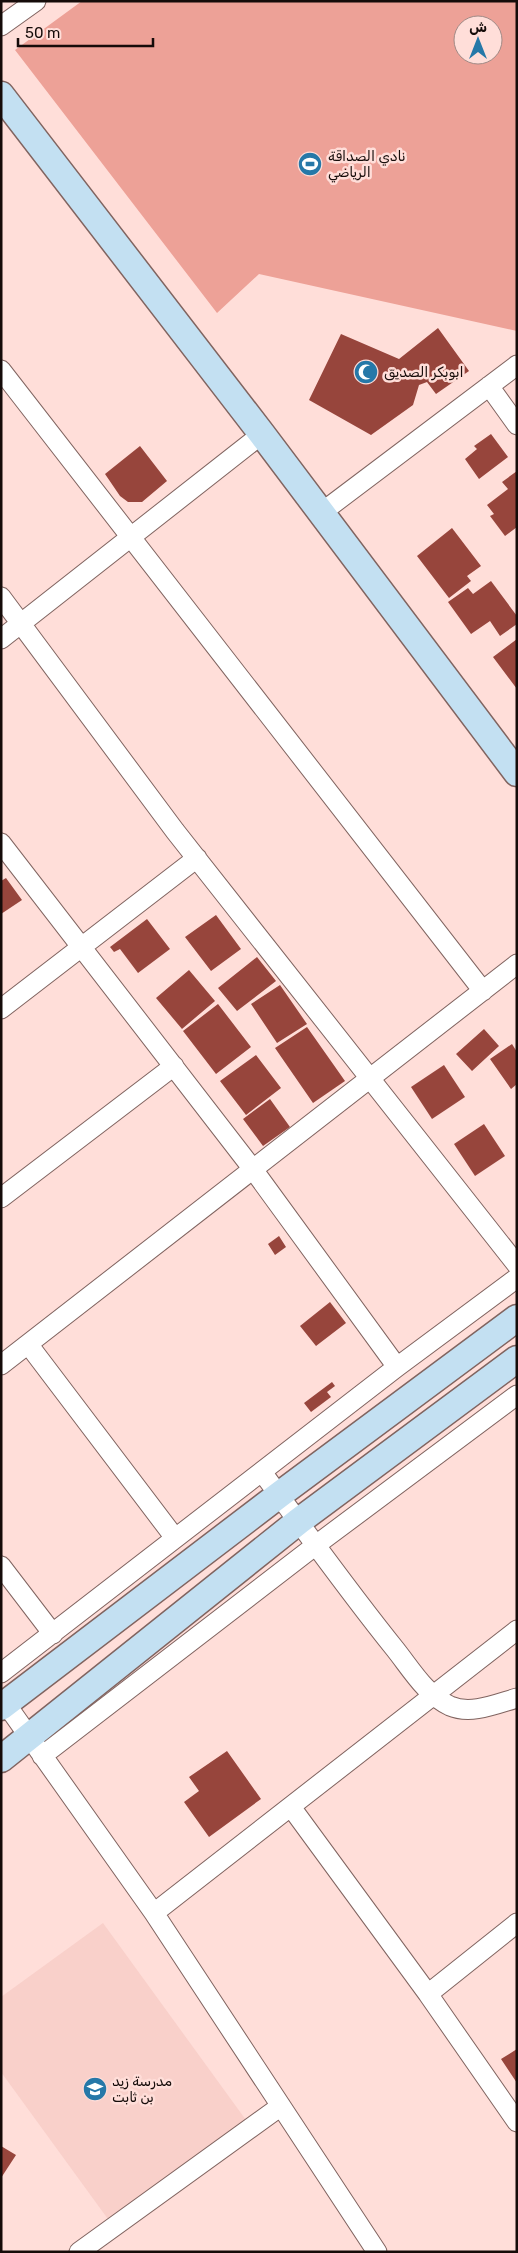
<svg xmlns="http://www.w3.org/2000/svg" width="518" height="2253" font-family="Rubik,Cairo,sans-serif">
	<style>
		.built { fill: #f9d0ca }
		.green { fill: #eda197; fill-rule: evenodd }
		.building { fill: #97453c }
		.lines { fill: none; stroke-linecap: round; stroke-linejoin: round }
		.street-casing { stroke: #806460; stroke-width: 21 }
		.secondary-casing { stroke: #806460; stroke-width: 29 }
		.street { stroke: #fff; stroke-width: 19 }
		.secondary { stroke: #c3e0f2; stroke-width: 26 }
		.labels { text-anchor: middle; stroke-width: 5; stroke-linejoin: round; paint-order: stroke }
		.poi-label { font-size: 14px; fill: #150b09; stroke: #ffded9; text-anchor: start }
	</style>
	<rect width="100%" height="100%" fill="#ffded9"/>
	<path class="built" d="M 103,1923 L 251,2127 L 113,2226 L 1,2072 L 1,1997 Z"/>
	<path class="green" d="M 82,1 L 517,1 L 517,331 L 259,274 L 217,313 L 15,50 ZM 463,25 L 493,25 L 493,55 L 463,55 Z"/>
	<path class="building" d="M 438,328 L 469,371 L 436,394 L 427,382 L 419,385 L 413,405 L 371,435 L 309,400 L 341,334 L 399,359 Z
		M 491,434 L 508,457 L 479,479 L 465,459 L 477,449 L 474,446 Z
		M 140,446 L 167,481 L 142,502 L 128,502 L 120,496 L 105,474 Z
		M 517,471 L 517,527 L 505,536 L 490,516 L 494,514 L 487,505 L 508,489 L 502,482 Z
		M 452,528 L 481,566 L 467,576 L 471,581 L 449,598 L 417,556 Z
		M 491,581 L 517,616 L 517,624 L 500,636 L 490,621 L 471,634 L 448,602 L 468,588 L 473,594 Z
		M 517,639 L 517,689 L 493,657 Z
		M 6,878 L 22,900 L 1,914 L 1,881 Z
		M 216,915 L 241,949 L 211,971 L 185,937 Z
		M 147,919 L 170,949 L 138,973 L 120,949 L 114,952 L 110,947 Z
		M 257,957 L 276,981 L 237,1011 L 218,988 Z
		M 189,970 L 215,1001 L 182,1029 L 156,998 Z
		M 280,985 L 307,1024 L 277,1043 L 251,1004 Z
		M 218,1004 L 251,1047 L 216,1074 L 183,1031 Z
		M 307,1027 L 345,1081 L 313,1103 L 275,1048 Z
		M 484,1029 L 499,1046 L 472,1071 L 456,1054 Z
		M 512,1044 L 517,1052 L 517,1084 L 511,1089 L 490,1059 Z
		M 256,1055 L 281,1088 L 246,1115 L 220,1081 Z
		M 444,1065 L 465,1097 L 432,1119 L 411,1087 Z
		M 270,1099 L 290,1127 L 263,1146 L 243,1119 Z
		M 484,1124 L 505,1156 L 475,1176 L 454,1144 Z
		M 279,1236 L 286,1247 L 275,1255 L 268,1244 Z
		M 330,1302 L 346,1323 L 316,1346 L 300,1326 Z
		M 332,1382 L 335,1386 L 327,1392 L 331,1397 L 311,1412 L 304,1403 Z
		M 227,1751 L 261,1799 L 209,1837 L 184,1802 L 199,1791 L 189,1777 Z
		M 517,2049 L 517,2083 L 501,2059 Z
		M 1,2146 L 16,2155 L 1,2178 Z"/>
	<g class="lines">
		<g class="street-casing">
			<path id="street" d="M 1,26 L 36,1
				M 1,370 L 483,991
				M 489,386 L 517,425
				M 321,513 L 517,365
				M 1,597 L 175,831 L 517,1265
				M 1,639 L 262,434
				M 1,843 L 252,1168 L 397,1367
				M 1,1009 L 197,858
				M 1,1198 L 174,1066
				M 28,1344 L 175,1538
				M 1,1365 L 517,964
				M 262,1472 C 306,1532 349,1592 395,1649 C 411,1669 426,1695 450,1706 C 471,1715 496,1704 517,1698
				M 1,1566 L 53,1634
				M 1,1673 L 397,1367 L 517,1278
				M 6,1704 L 154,1913 L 377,2252
				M 42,1756 L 316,1545 L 517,1395
				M 291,1807 L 428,1994 L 517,2122
				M 154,1913 L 517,1630
				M 428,1994 L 517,1923
				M 79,2252 L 281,2106"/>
		</g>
		<g class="secondary-casing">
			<path id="secondary" d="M 1,95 L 262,434 L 517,773
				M 1,1707 L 279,1495 L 517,1318
				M 1,1759 L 299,1521 L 517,1359"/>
		</g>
		<use href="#street" class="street"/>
		<use href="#secondary" class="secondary"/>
	</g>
	<defs>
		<g id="stadium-disc" transform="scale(1.25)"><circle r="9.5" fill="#2678a8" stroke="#ffded9"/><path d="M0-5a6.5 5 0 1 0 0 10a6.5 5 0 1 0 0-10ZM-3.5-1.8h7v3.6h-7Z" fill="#fff"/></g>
		<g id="mosque-disc" transform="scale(1.25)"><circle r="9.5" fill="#2678a8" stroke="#ffded9"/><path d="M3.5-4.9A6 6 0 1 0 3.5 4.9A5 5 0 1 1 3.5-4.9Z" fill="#fff"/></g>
		<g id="school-disc" transform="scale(1.25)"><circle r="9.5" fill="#2678a8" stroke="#ffded9"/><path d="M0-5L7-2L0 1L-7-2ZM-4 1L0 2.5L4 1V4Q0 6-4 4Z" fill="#fff"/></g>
	</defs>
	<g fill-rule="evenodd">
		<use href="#stadium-disc" x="310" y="164"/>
		<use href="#mosque-disc" x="366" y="372"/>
		<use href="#school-disc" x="95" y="2089"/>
	</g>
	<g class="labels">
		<g class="poi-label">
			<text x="328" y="161">نادي الصداقة<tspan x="328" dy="16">الرياضي</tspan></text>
			<text x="384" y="377">ابوبكر الصديق</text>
			<text x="112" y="2086">مدرسة زيد<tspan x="112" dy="16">بن ثابت</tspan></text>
		</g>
	</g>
	<rect width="518" height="2253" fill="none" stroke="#150b09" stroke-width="5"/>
	<g transform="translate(478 40)"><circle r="24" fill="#ffded9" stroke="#a18a86"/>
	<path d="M0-4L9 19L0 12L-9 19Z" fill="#2678a8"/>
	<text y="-8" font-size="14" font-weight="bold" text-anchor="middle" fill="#150b09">ش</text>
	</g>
	<path d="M18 38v8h135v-8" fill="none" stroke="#150b09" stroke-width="2.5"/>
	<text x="25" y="38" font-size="15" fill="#150b09" stroke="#ffded9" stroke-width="4" paint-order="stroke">50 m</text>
</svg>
